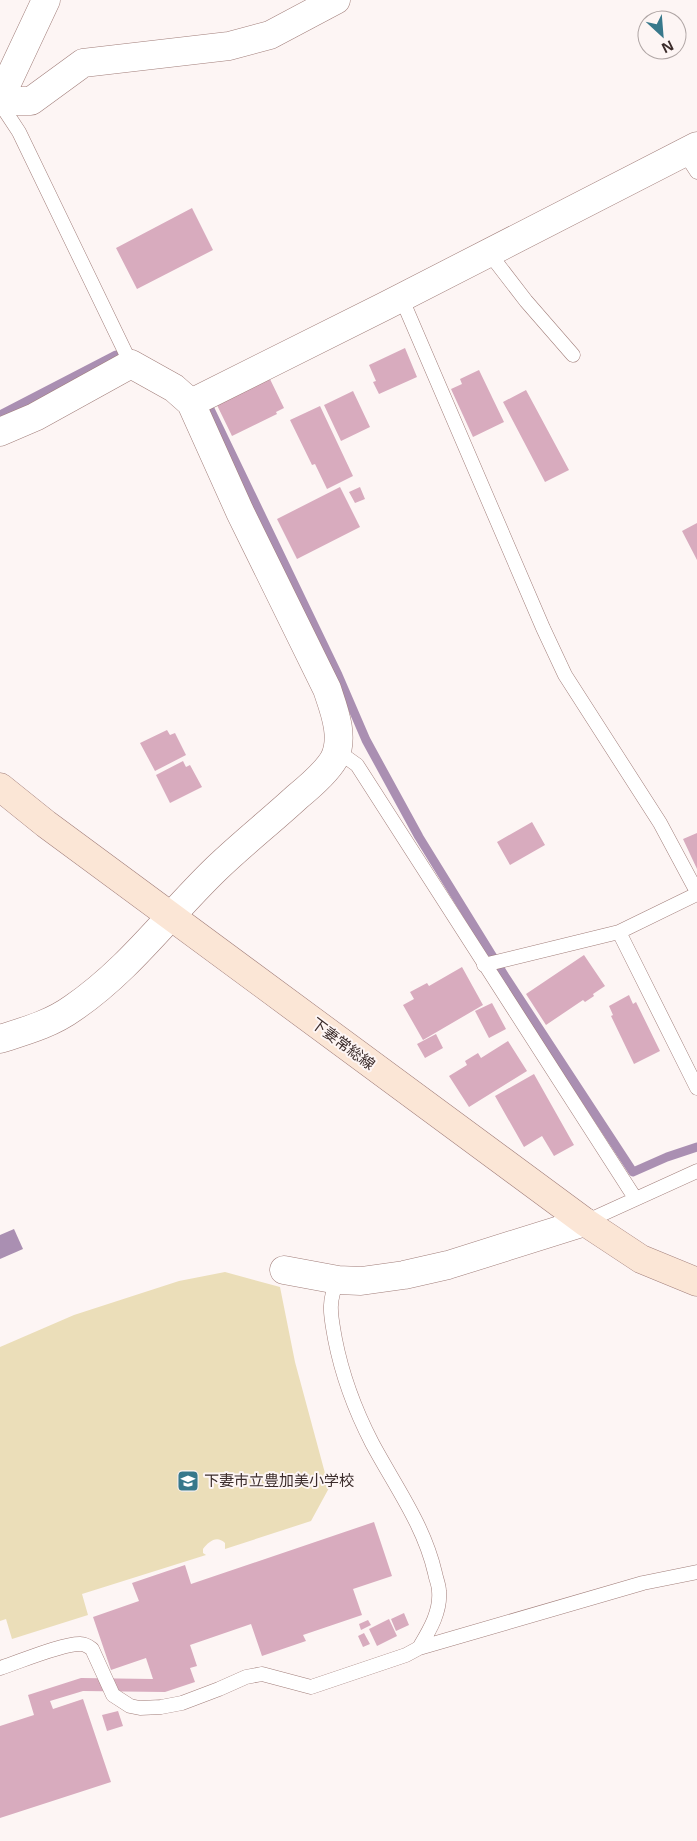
<svg xmlns="http://www.w3.org/2000/svg" width="697" height="1841" font-family="'Open Sans','Noto Sans JP',sans-serif">
	<style>
		.green { fill: #ebdeb9 }
		.water { fill: #aa8fb2 }
		.lines { fill: none; stroke-linecap: round; stroke-linejoin: round }
		.stream { stroke: #aa8fb2; stroke-width: 9 }
		.building { fill: #d8abbe }
		.lane-casing { stroke: #a17e7a; stroke-width: 15 }
		.street-casing { stroke: #a17e7a; stroke-width: 29 }
		.secondary-casing { stroke: #a17e7a; stroke-width: 29 }
		.lane { stroke: #fff; stroke-width: 14 }
		.street { stroke: #fff; stroke-width: 28 }
		.secondary { stroke: #fbe6d6; stroke-width: 28 }
		.labels { text-anchor: middle; stroke-width: 4; stroke-linejoin: round; paint-order: stroke }
		.street-label { font-size: 15px; fill: #3b2c2b; stroke: #fdf5f4 }
		.poi-label { font-size: 15px; fill: #3b2c2b; stroke: #fdf5f4; text-anchor: start }
	</style>
	<rect width="100%" height="100%" fill="#fdf5f4"/>
	<path class="green" d="M 225,1272 L 280,1287 L 295,1362 L 329,1488 L 311,1521 L 225,1549 L 225,1543 C 217,1535 209,1541 203,1549 L 203,1553 L 206,1555 L 82,1594 L 88,1615 L 12,1639 L 6,1619 L 0,1621 L 0,1347 L 74,1315 L 179,1281 Z"/>
	<path class="water" d="M 14,1229 L 23,1249 L 0,1259 L 0,1235 Z"/>
	<g class="lines">
		<path class="stream" d="M 209,407 L 338,675 L 366,740 L 419,837 L 506,978 L 633,1172 L 667,1157 L 697,1147
			M 0,415 L 116,355"/>
	</g>
	<path class="building" d="M 192,208 L 213,250 L 137,289 L 116,248 Z
		M 405,348 L 417,377 L 379,394 L 373,382 L 376,381 L 369,365 Z
		M 479,370 L 504,422 L 473,437 L 451,389 L 462,384 L 460,379 Z
		M 268,375 L 284,408 L 276,412 L 277,414 L 232,436 L 215,401 Z
		M 526,390 L 569,470 L 545,482 L 503,402 Z
		M 353,391 L 370,427 L 341,441 L 324,405 Z
		M 320,406 L 353,476 L 327,489 L 315,464 L 312,465 L 290,420 Z
		M 340,487 L 360,527 L 297,559 L 277,519 Z
		M 360,487 L 365,499 L 355,503 L 349,492 Z
		M 697,523 L 697,560 L 682,531 Z
		M 167,730 L 170,735 L 175,733 L 186,755 L 155,771 L 140,743 Z
		M 183,761 L 186,767 L 190,765 L 202,787 L 170,803 L 156,775 Z
		M 532,822 L 545,845 L 510,865 L 497,842 Z
		M 697,833 L 697,869 L 683,839 Z
		M 584,955 L 605,986 L 593,994 L 594,996 L 585,1002 L 583,1000 L 546,1025 L 526,994 Z
		M 462,967 L 483,1005 L 423,1040 L 403,1005 L 414,999 L 410,992 L 427,983 L 429,986 Z
		M 629,995 L 633,1004 L 636,1002 L 660,1051 L 634,1064 L 611,1016 L 613,1015 L 609,1006 Z
		M 492,1003 L 506,1029 L 489,1038 L 475,1011 Z
		M 436,1034 L 443,1048 L 425,1058 L 417,1044 Z
		M 508,1041 L 527,1071 L 469,1107 L 449,1076 L 467,1065 L 465,1061 L 478,1053 L 481,1058 Z
		M 534,1074 L 574,1145 L 554,1156 L 542,1136 L 524,1147 L 495,1096 Z
		M 374,1522 L 392,1576 L 353,1589 L 362,1615 L 303,1635 L 306,1641 L 262,1656 L 251,1624 L 190,1645 L 197,1666 L 190,1668 L 195,1682 L 165,1692 L 83,1691 L 50,1701 L 53,1709 L 83,1699 L 111,1782 L 0,1818 L 0,1726 L 34,1715 L 28,1695 L 81,1678 L 153,1679 L 146,1658 L 111,1670 L 93,1617 L 139,1601 L 132,1583 L 185,1565 L 191,1584 Z
		M 404,1613 L 409,1625 L 396,1631 L 391,1619 Z
		M 389,1619 L 397,1636 L 377,1646 L 369,1629 Z
		M 368,1620 L 371,1625 L 361,1630 L 359,1624 Z
		M 364,1633 L 370,1644 L 363,1647 L 358,1636 Z
		M 118,1711 L 123,1726 L 107,1731 L 102,1715 Z"/>
	<g class="lines">
		<g class="lane-casing">
			<path id="lane" d="M 0,103 L 19,132 L 131,364
				M 684,152 L 697,172
				M 489,253 L 526,301 L 573,355
				M 401,297 L 543,628 L 565,675 L 660,823 L 697,892
				M 336,750 L 357,765 L 635,1198
				M 619,932 L 697,1088
				M 484,965 L 619,932 L 697,894
				M 585,1222 L 697,1171
				M 338,1280 C 327,1302 331,1316 335,1339 C 342,1375 355,1410 372,1443 C 395,1486 424,1525 435,1573 C 436,1579 439,1585 439,1591 C 441,1612 429,1631 419,1648
				M 0,1668 C 19,1662 63,1643 81,1644 C 85,1644 88,1646 92,1649 L 113,1695 L 130,1706 L 140,1708 L 161,1707 L 182,1703 L 219,1689 L 246,1677 L 262,1674 L 311,1687 L 406,1655 L 419,1648 L 643,1583 L 697,1572"/>
		</g>
		<g class="street-casing">
			<path id="street" d="M 0,98 L 46,0
				M 0,101 L 31,101 L 83,63 L 229,46 L 270,35 L 336,0
				M 191,403 L 385,306 L 697,146
				M 0,432 L 35,417 L 131,364 L 174,388 L 191,403 L 240,512 L 327,689 C 334,710 345,737 334,759 C 327,771 308,788 297,797 C 271,821 243,843 217,868 C 169,914 129,970 73,1008 C 51,1024 25,1031 0,1039
				M 284,1270 L 338,1280 L 361,1281 L 404,1275 L 448,1265 L 585,1222"/>
		</g>
		<g class="secondary-casing">
			<path id="secondary" d="M 0,787 L 46,824 L 585,1222 L 641,1259 L 697,1282"/>
		</g>
		<use href="#lane" class="lane"/>
		<use href="#street" class="street"/>
		<use href="#secondary" class="secondary"/>
	</g>
	<defs>
		<g id="school-square" transform="scale(1.125)"><rect x="-9" y="-9" width="18" height="18" rx="4" fill="#37788b" stroke="#fdf5f4"/><path d="M0-5L7-2L0 1L-7-2ZM-4 1L0 2.5L4 1V4Q0 6-4 4Z" fill="#fff"/></g>
	</defs>
	<g fill-rule="evenodd">
		<use href="#school-square" x="188" y="1481"/>
	</g>
	<g class="labels">
		<g class="street-label">
			<text transform="translate(343 1044) rotate(37)" y="5">下妻常総線</text>
		</g>
		<g class="poi-label">
			<text x="204" y="1486">下妻市立豊加美小学校</text>
		</g>
	</g>
	<g transform="translate(662 35) rotate(154)"><circle r="24" fill="#fdf5f4" stroke="#afa5a4"/>
	<path d="M0-4L9 19L0 12L-9 19Z" fill="#37788b"/>
	<text y="-8" font-size="14" font-weight="bold" text-anchor="middle" fill="#3b2c2b">N</text>
	</g>
</svg>
